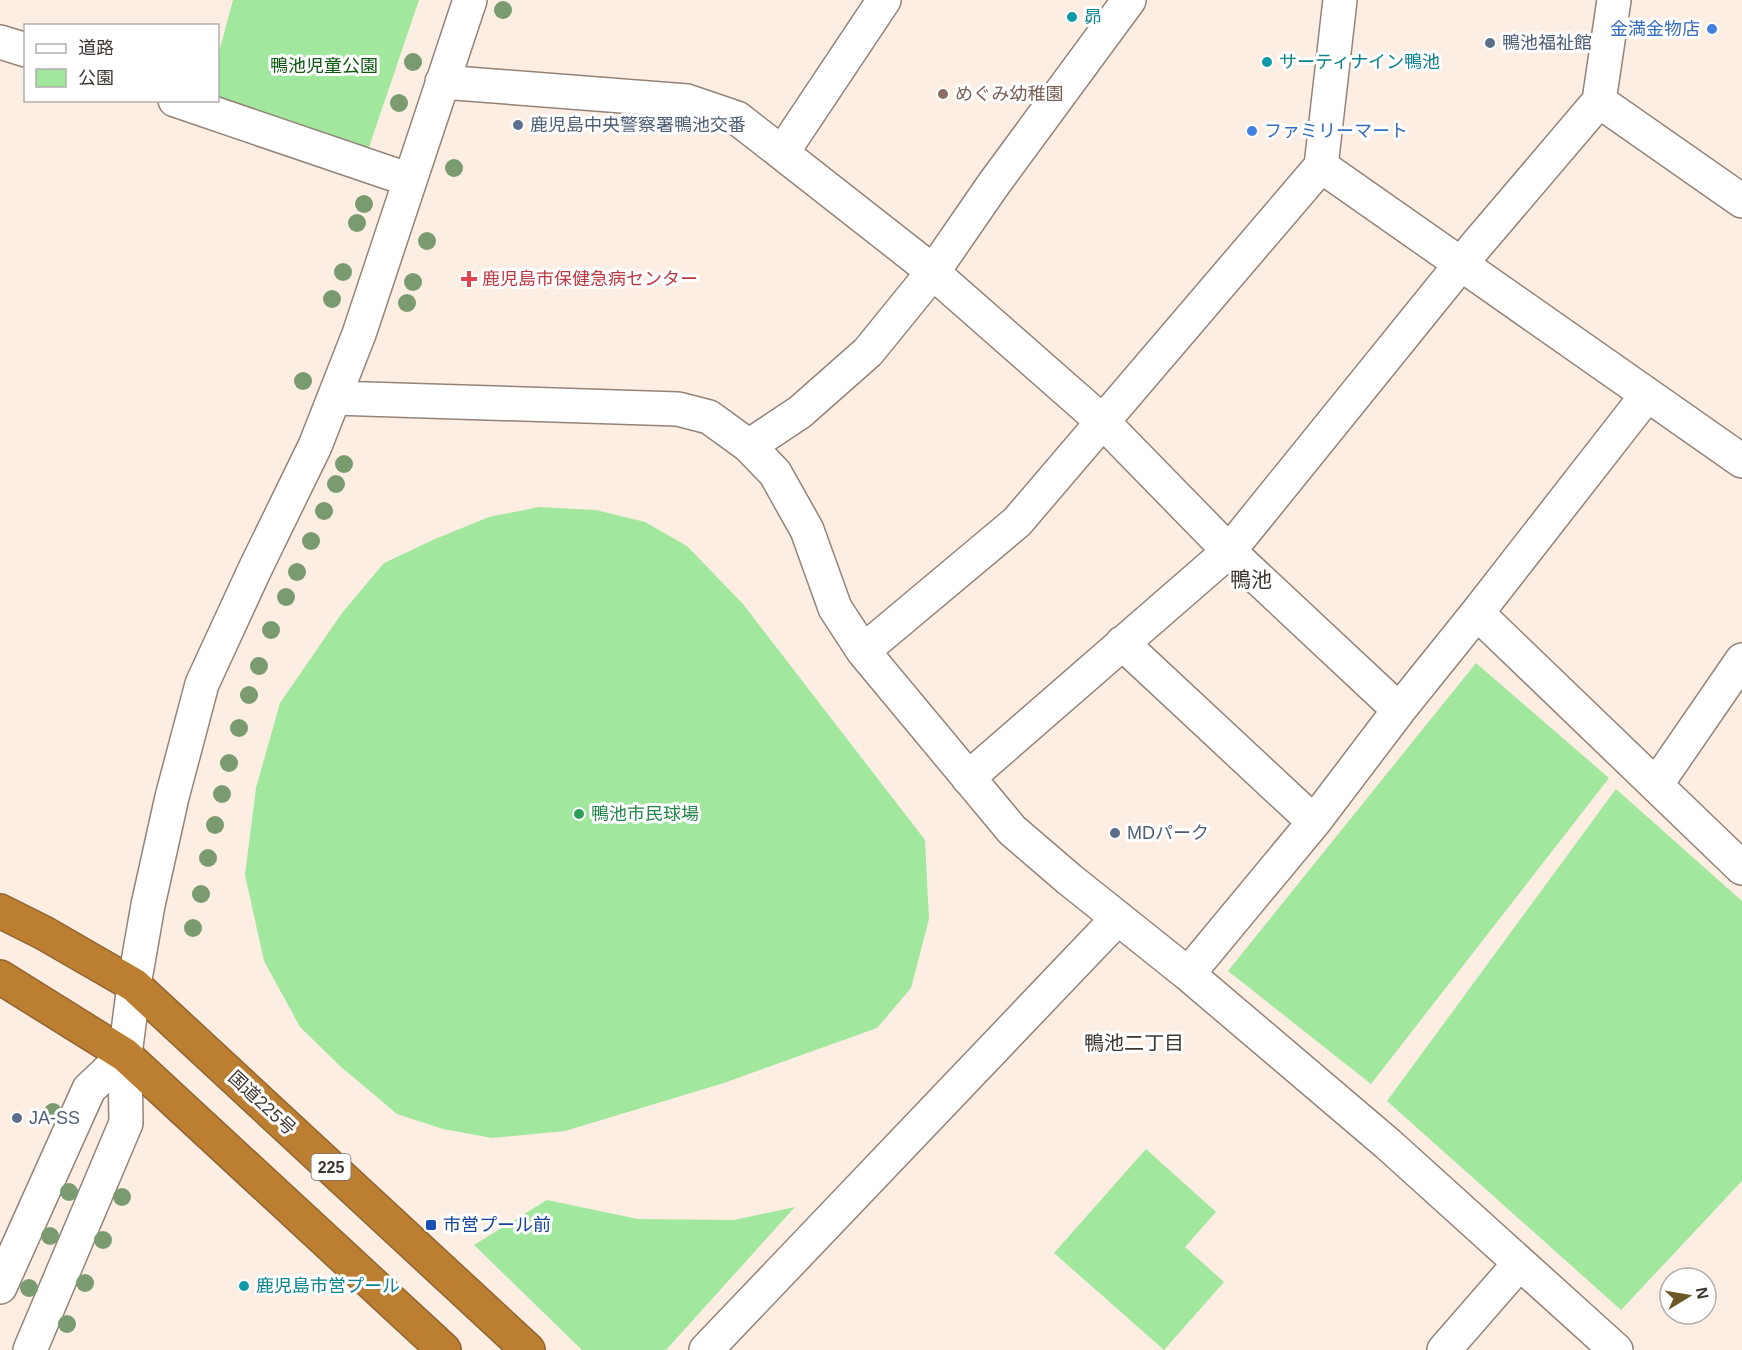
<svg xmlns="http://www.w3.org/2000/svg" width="1742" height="1350" font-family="Arial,'Noto Sans JP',sans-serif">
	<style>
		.green { fill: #a1e79d }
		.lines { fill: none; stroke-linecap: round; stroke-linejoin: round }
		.minor-casing { stroke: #948377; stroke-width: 36 }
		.highway-casing { stroke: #906531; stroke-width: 36 }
		.minor { stroke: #fff; stroke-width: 33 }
		.highway { stroke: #bc7f32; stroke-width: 33 }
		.tree { fill: #799b6f }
		.culture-dot { fill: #0f9aa8; stroke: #fff; stroke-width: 2 }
		.shop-dot { fill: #3f7fe0; stroke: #fff; stroke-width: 2 }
		.service-dot { fill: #5c6f8a; stroke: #fff; stroke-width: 2 }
		.education-dot { fill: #8d6e63; stroke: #fff; stroke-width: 2 }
		.health-dot { fill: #e0444e; stroke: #fff; stroke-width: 2 }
		.leisure-dot { fill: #2e9e5b; stroke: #fff; stroke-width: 2 }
		.transit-dot { fill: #1a4fb4; stroke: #fff; stroke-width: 2 }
		.labels { text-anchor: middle; stroke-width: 6; stroke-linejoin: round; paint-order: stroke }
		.shield { fill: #fff; stroke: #77726e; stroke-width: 1.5 }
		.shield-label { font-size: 16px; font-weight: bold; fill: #3d3630 }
		.culture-label { font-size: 18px; fill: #0d838f; stroke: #fff; text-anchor: start }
		.shop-label { font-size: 18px; fill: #366cbe; stroke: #fff; text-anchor: end }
		.service-label { font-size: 18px; fill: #4e5e75; stroke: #fff; text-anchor: start }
		.park-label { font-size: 18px; fill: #0d5710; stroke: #fff }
		.education-label { font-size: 18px; fill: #785e54; stroke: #fff; text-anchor: start }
		.health-label { font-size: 18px; fill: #be3a42; stroke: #fff; text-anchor: start }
		.leisure-label { font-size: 18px; fill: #27864d; stroke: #fff; text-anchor: start }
		.street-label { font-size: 18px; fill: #3d3630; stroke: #fff }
		.transit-label { font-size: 18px; fill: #164399; stroke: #fff; text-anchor: start }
		.neighbourhood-label { font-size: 20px; fill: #3d3630; stroke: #fff }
		.quarter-label { font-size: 21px; fill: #3d3630; stroke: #fff }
	</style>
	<rect width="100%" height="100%" fill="#fdeee3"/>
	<path class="green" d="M 233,0 L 419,0 L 367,153 L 218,98 L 218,56 Z
		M 539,507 L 596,510 L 645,522 L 687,546 L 743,604 L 925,840 L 929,919 L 911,988 L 877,1028 L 724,1083 L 565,1131 L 492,1138 L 443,1129 L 397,1114 L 340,1066 L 300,1027 L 264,961 L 245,875 L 256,788 L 280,703 L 342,613 L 384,563 L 435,539 L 489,517 Z
		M 1476,663 L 1609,778 L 1371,1084 L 1228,971 Z
		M 1616,789 L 1742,901 L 1742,1181 L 1621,1310 L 1387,1101 Z
		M 1146,1149 L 1216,1212 L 1185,1247 L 1224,1282 L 1164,1350 L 1054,1253 Z
		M 547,1200 L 638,1219 L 734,1220 L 795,1207 L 666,1350 L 582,1350 L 474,1245 Z"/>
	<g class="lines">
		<g class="minor-casing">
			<path id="minor" d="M 884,0 L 782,153 L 921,262 L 1103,422 L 1229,551 L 1399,710
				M 0,42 L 26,50
				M 442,82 L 687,101 L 737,118 L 782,153
				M 175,100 L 410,180
				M 1599,101 L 1614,0
				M 1321,166 L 1742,461
				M 334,398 L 678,409 L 709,417 L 749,446 L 775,473 L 807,530 L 835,608 L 863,651 L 1012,830 L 1069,879 L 1188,974 L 1388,1144 L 1616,1350
				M 749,446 L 800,412 L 868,352 L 933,272 L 993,185 L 1129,0
				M 1477,613 L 1742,868
				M 1122,643 L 1314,822
				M 863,651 L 1017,522 L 1321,166 L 1340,0
				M 968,778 L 1229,551 L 1474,248 L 1599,101 L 1742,201
				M 1656,785 L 1742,660
				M 1188,974 L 1314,822 L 1399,710 L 1477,613 L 1647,395
				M 0,1287 L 89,1089 L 125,1055
				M 30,1350 L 126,1123 L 125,1055 L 134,985 L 148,905 L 172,797 L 202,684 L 255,569 L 315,446 L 359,334 L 470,0
				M 706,1350 L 1118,918
				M 1444,1350 L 1519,1264"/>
		</g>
		<g class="highway-casing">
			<path id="highway" d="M 0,911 L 44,933 L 134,985 L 528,1350
				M 0,977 L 125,1055 L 444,1350"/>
		</g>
		<use href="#minor" class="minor"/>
		<use href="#highway" class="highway"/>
	</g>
	<g class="tree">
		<circle cx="503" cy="10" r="9"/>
		<circle cx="413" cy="62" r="9"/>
		<circle cx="399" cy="103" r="9"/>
		<circle cx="454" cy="168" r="9"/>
		<circle cx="364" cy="204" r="9"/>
		<circle cx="357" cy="223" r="9"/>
		<circle cx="427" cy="241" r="9"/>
		<circle cx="343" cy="272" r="9"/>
		<circle cx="413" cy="282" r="9"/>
		<circle cx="332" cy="299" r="9"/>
		<circle cx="407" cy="303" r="9"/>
		<circle cx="303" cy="381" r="9"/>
		<circle cx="344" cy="464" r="9"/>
		<circle cx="336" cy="484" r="9"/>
		<circle cx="324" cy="511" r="9"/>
		<circle cx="311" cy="541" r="9"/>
		<circle cx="297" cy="572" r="9"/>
		<circle cx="286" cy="597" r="9"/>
		<circle cx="271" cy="630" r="9"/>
		<circle cx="259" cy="666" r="9"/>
		<circle cx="249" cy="695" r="9"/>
		<circle cx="239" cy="728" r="9"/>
		<circle cx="229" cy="763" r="9"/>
		<circle cx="222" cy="794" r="9"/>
		<circle cx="215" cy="825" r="9"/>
		<circle cx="208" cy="858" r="9"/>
		<circle cx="201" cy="894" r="9"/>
		<circle cx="193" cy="928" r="9"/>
		<circle cx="53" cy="1112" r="9"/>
		<circle cx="69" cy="1192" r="9"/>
		<circle cx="122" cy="1197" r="9"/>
		<circle cx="50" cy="1236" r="9"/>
		<circle cx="103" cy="1240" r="9"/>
		<circle cx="85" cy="1283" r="9"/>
		<circle cx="29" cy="1288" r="9"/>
		<circle cx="67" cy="1324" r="9"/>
	</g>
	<g class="culture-dot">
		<circle cx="1072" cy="17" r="6"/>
		<circle cx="1267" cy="62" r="6"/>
		<circle cx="244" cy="1286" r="6"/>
	</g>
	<g class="shop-dot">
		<circle cx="1712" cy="29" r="6"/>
		<circle cx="1252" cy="131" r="6"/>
	</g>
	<g class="service-dot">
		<circle cx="1490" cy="43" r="6"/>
		<circle cx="518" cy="125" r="6"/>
		<circle cx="1115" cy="833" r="6"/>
		<circle cx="17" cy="1118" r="6"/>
	</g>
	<circle class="education-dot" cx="943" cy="94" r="6"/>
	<path class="health-dot" d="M466 270h6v6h6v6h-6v6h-6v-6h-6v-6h6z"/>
	<circle class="leisure-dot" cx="579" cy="814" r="6"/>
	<rect class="transit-dot" x="425" y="1219" width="12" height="12" rx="3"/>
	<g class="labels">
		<rect class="shield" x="311.5" y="1154" width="39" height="26" rx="4.5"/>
		<g class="shield-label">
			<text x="331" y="1173">225</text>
		</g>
		<g class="culture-label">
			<text x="1084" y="23">昴</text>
			<text x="1279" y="68">サーティナイン鴨池</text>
			<text x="256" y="1292">鹿児島市営プール</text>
		</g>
		<g class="shop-label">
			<text x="1700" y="35">金満金物店</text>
			<text x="1264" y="137" text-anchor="start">ファミリーマート</text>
		</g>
		<g class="service-label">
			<text x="1502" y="49">鴨池福祉館</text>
			<text x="530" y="131">鹿児島中央警察署鴨池交番</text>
			<text x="1127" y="839">MDパーク</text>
			<text x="29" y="1124">JA-SS</text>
		</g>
		<g class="park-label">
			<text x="324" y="72">鴨池児童公園</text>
		</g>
		<g class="education-label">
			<text x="955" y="100">めぐみ幼稚園</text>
		</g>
		<g class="health-label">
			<text x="482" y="285">鹿児島市保健急病センター</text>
		</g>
		<g class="leisure-label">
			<text x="591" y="820">鴨池市民球場</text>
		</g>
		<g class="street-label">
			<text transform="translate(262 1103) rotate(43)" y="6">国道225号</text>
		</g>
		<g class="transit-label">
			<text x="443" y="1231">市営プール前</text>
		</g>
		<g class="neighbourhood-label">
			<text x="1134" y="1050">鴨池二丁目</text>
		</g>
		<g class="quarter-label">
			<text x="1251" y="587">鴨池</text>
		</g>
	</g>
	<rect x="24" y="24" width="195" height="78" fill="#ffffff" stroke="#b1afac" stroke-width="1.5"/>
	<rect x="36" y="44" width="30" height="9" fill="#ffffff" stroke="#b1afac" stroke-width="1.5"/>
	<text x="78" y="54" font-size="18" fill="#3d3630">道路</text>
	<rect x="36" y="69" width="30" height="18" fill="#a1e79d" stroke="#b1afac" stroke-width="1.5"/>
	<text x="78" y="84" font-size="18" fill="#3d3630">公園</text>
	<g transform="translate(1688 1296) rotate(79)"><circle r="28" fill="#ffffff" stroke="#b1afac" stroke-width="1.5"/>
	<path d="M0-4.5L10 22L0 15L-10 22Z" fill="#6d5928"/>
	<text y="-9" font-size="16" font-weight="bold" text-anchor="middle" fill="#3d3630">N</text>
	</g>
</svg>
